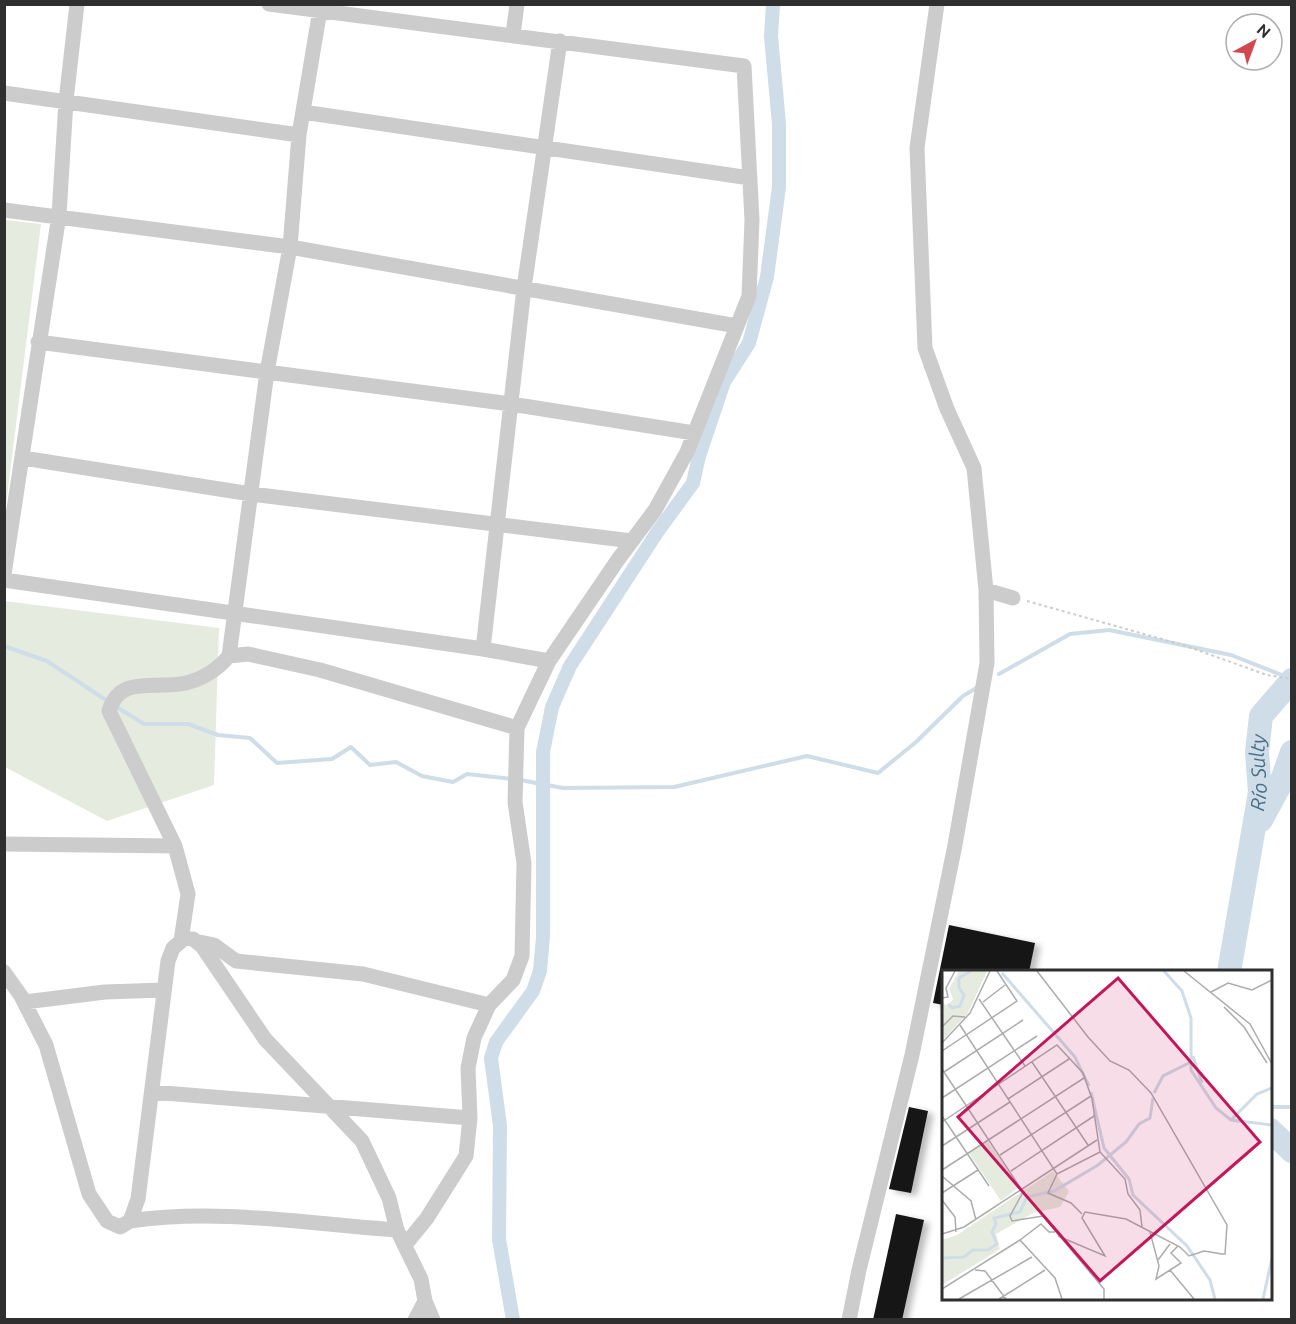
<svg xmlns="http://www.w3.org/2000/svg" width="1296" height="1324" font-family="Ubuntu,sans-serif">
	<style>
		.green { fill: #e5ebdf }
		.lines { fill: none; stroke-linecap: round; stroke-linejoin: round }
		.stream { stroke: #cedde8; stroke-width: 4 }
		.canal { stroke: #cedde8; stroke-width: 14 }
		.river { stroke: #cedde8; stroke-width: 24 }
		.building { fill: #161616; filter: url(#shadow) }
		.path { stroke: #ccc; stroke-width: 2; stroke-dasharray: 3 3; stroke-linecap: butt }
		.minor { stroke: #ccc; stroke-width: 15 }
		.labels { text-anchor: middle; stroke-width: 6; stroke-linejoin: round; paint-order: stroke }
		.water-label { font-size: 20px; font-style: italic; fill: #476e88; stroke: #fff }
		.inset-river { fill: none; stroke: #cedde8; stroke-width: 3 }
		.inset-road { fill: none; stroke: #acacac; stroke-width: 1.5 }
		.view { fill: #c2185b; fill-opacity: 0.15; stroke: #c2185b; stroke-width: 3 }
		.inset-edge { fill: none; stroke: #2f2f2f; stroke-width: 3 }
	</style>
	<defs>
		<filter id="shadow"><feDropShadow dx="5.5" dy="3" stdDeviation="3" flood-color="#0004"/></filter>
	</defs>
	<rect width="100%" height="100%" fill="#fff"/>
	<path class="green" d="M 5,220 L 41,224 L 5,513 L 4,220 Z
		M 4,601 L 219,628 L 214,785 L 107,821 L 5,767 Z"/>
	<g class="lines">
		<path class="stream" d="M 4,646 L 47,661 L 109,702
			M 999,674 L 1070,634 L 1109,630 L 1231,655 L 1292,679
			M 115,706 L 144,724 L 188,724 L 218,735 L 250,738 L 277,763 L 332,759 L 351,747 L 370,765 L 396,762 L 422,776 L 453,782 L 467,774 L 513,779
			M 520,780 L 563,788 L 674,787 L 807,756 L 878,773 L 916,742 L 963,696 L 978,687
			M 1270,1107 L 1292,1107"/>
		<path class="canal" d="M 513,1320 L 499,1239 L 500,1126 L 491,1058 L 496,1042 L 533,991 L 540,971 L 543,937 L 543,752 L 552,707 L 570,666 L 658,531 L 693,483 L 699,456 L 724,382 L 749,343 L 767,277 L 779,187 L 779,124 L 771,36 L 773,4"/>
		<g class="river">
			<path d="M 1261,820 L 1281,783 L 1292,752"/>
			<path id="s1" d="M 1229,972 L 1260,792 L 1257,752 L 1261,716 L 1292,680"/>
			<path d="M 1270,1130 L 1292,1151"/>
		</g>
	</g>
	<path class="building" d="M 949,925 L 1035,943 L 1029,972 L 944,972 L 944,1005 L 933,1003 Z
		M 909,1107 L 928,1111 L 911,1193 L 889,1189 Z
		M 896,1214 L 924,1220 L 902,1320 L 873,1320 Z"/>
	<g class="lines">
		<path class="path" d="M 1027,601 L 1183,645 L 1267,675 L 1292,679"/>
		<path class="minor" d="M 269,4 L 744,66 L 752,220 L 749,296 L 687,452 L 655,510 L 617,561 L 549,661 L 517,728 L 515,802 L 524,863 L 522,956 L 513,980 L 489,1005 L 474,1038 L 468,1068 L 470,1118 L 466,1156 L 427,1218 L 405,1245
			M 321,4 L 299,135 L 290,247 L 267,372 L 229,656 L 248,654 L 320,670 L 517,728
			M 513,35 L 517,4
			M 4,93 L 299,135
			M 303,112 L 750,178
			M 4,210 L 290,247 L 737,326
			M 38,342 L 511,404 L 694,433
			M 23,458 L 251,494 L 632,541
			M 4,574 L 59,215 L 66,101 L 77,4
			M 4,580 L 483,649 L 549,661
			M 986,590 L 1013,598
			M 483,649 L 524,288 L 560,41
			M 4,844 L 175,846
			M 181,941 L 188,894 L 175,846 L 109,711 C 120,674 154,690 186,683 C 202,679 218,669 229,656
			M 195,941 L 214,945 L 236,961 L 363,974 L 489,1005
			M 4,972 L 21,996 L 46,1045 L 89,1194 L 107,1221 L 120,1227 L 130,1221 L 138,1199 L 168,961 L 173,948 L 185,938 L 193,939 L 202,946 L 265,1039 L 362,1141 L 389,1198 L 397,1230 L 421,1279 L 425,1301 L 433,1320
			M 25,1002 L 105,992 L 164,990
			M 152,1092 L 470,1118
			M 130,1221 C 218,1208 308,1224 397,1230
			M 415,1320 L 425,1301
			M 849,1320 L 859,1270 L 912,1055 L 955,845 L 987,663 L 986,590 L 974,468 L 947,409 L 925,348 L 917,148 L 937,4"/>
	</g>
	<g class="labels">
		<g class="water-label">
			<text dy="7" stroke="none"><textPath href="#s1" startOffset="202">Río Sulty</textPath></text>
		</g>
	</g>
	<g transform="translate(942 970)">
		<rect width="330" height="330" fill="#fff"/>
		<path d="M 17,1 L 45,1 L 26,43 L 0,71 L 0,32 L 5,36 L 11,29 L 7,19 ZM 45,170 L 77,217 L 59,231 L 27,183 ZM 111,201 L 127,221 L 118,237 L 91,243 L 54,264 L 58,279 L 0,315 L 0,270 L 15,265 Z" fill="#e5ebdf"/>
		<path class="inset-river" d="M 222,1 L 240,21 L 249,48 L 249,100 L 274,138 L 289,150 L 330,155M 60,3 L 133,87 L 147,116M 6,34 L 10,38 L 18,36 L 22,25 L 17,18 L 17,8 L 29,1M 251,86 L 260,113M 149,122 L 162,178 L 187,209 L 191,225 L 245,276 L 268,310 L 273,329M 212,123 L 221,106 L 249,92M 289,150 L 315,124 L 330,118M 0,288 L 22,287 L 31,280 L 46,280 L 55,274 L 50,262 L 54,254 L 52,248 L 78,242 L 85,227 L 112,221 L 156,195 L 184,172 L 197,154 L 208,148 L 211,128M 321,329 L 330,288"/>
		<path class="inset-road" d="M 95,1 L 146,67 L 168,91 L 187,100 L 209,123 L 285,255 L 283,284 L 280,284 L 262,281 L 247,286 L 238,277 L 184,249 L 143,242 L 140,248 L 163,286 L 116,266M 242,1 L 308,54 L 330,94M 269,22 L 286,13 L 310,20 L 330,10M 0,28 L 6,27 L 4,18 L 13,1M 37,29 L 83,96M 41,32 L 63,15M 282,37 L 302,57 L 325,93M 18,55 L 115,204 L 158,182M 0,57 L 11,46 L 23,47M 0,73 L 28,43 L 48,1M 0,81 L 75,31 L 55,1M 90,92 L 146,175M 0,99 L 81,222 L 68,246 L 70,251 L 101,246 L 162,319 L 162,329M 2,102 L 81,50M 0,128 L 95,66M 66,129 L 127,89M 0,146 L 47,216M 0,152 L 115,75 L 141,103 L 150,129 L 158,182 L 183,209 L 186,224 L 198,240 L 200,257M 0,176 L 68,132M 58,185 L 149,126M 0,200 L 142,108M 69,201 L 152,146M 115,204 L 106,223 L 129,233 L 140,244M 0,206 L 29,231 L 34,250M 0,223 L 36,200M 0,230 L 13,247 L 14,262M 113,262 L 107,262 L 99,254 L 78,270 L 113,308 L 120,329M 208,262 L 217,296 L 214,309 L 228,300M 0,264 L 22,257 L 155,170M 236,276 L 229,283 L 239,293 L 228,300 L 252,329M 216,290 L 228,274M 33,300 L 43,301 L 64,329M 0,319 L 78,270M 17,329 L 90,287M 57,329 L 103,300"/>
		<path class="view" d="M 176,8 L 318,172 L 158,311 L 16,147 Z"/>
		<rect width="330" height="330" class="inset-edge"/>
	</g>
	<rect width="1296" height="1324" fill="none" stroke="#2f2f2f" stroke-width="12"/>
	<g transform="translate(1254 42) rotate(41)"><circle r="28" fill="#ffffff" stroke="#acacac" stroke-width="1.5"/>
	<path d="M0-4.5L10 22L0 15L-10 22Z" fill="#d04850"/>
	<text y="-9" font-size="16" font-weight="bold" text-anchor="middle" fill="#2f2f2f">N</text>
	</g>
</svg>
